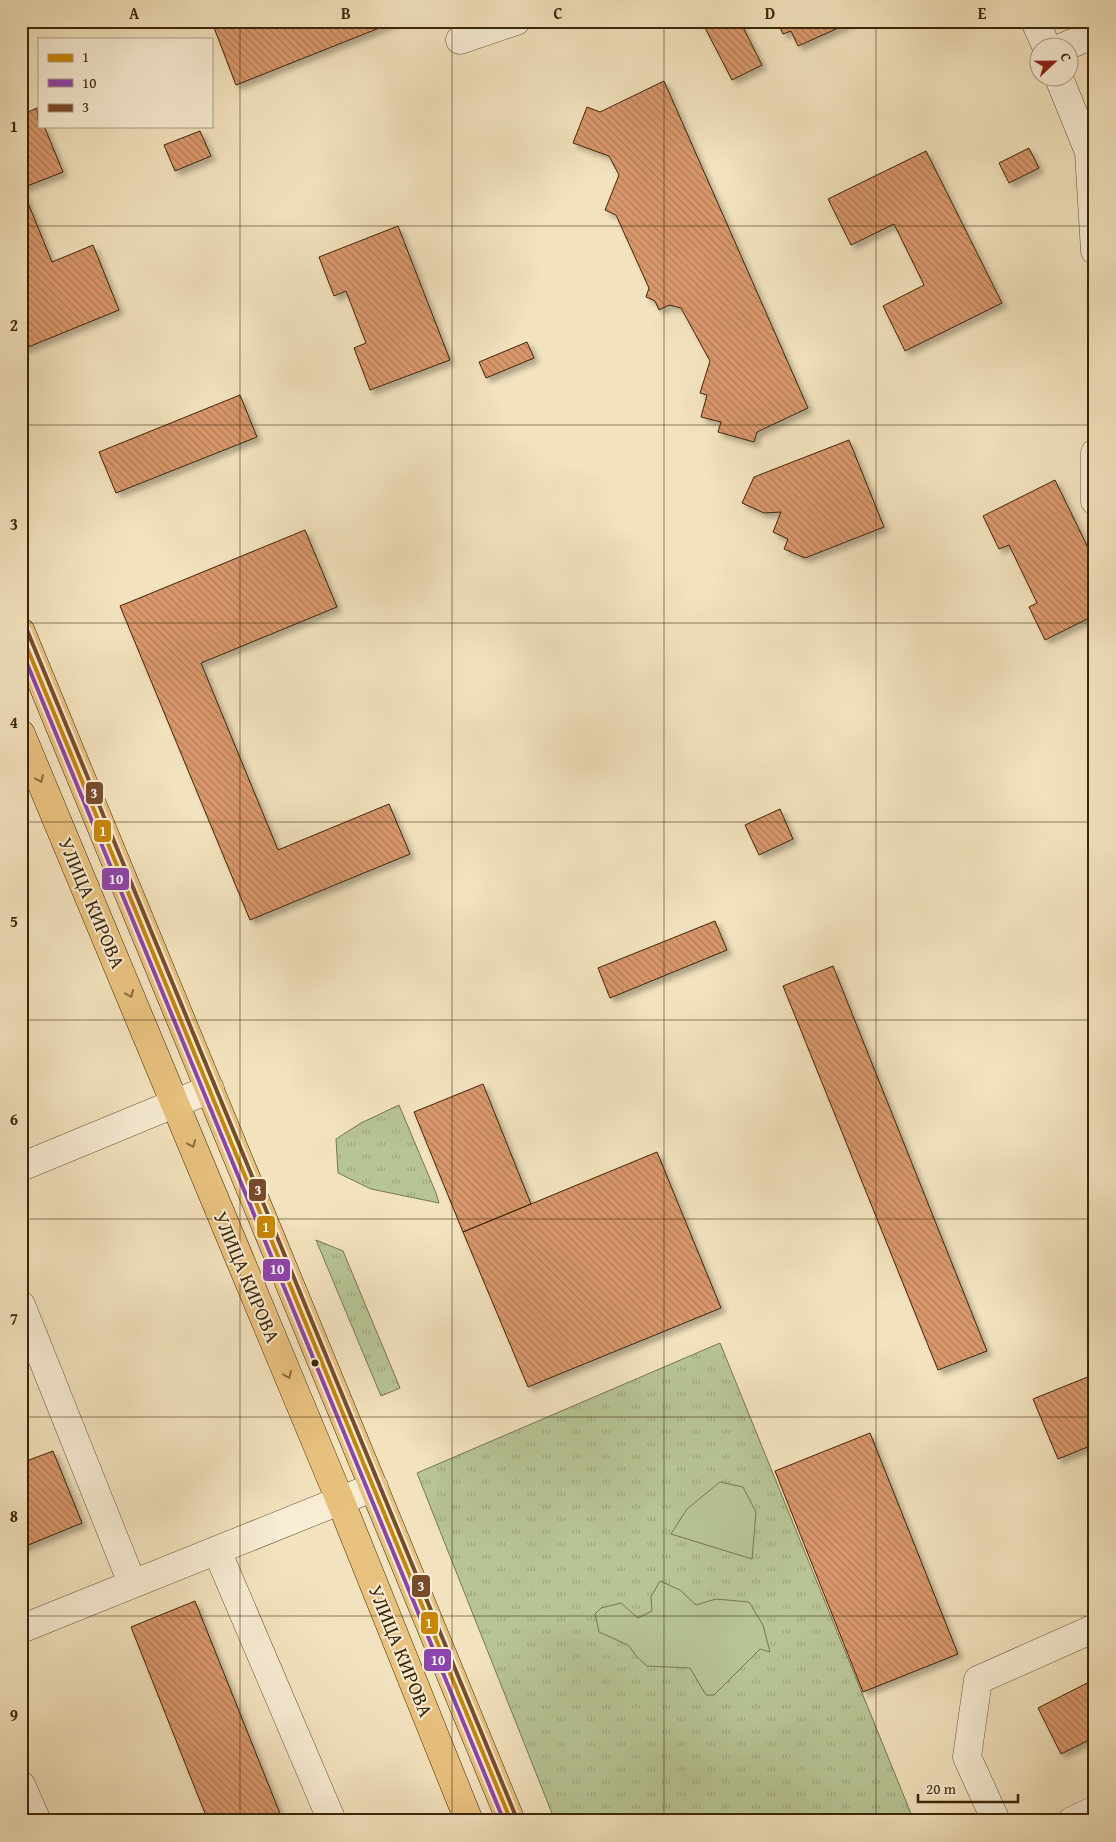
<svg xmlns="http://www.w3.org/2000/svg" width="1116" height="1842" font-family="'Gentium Book Plus',serif">
	<style>
		.grass { fill: url(#grass-tufts); stroke: #7a754e }
		.park { fill: #b7c494; stroke: #7a754e }
		.building { fill: url(#building-back-hatch); stroke: #3c2607; filter: url(#shadow) }
		.lines { fill: none; stroke-linecap: round; stroke-linejoin: round }
		.minor-casing { stroke: #6a5534; stroke-width: 29 }
		.major-casing { stroke: #3c2607; stroke-width: 29 }
		.minor { stroke: #f7ecd4; stroke-width: 28 }
		.major { stroke: #e9c17e; stroke-width: 28 }
		.bus-1-casing { stroke: #f7ecd4; stroke-width: 8 }
		.bus-2-casing { stroke: #f7ecd4; stroke-width: 8 }
		.bus-3-casing { stroke: #f7ecd4; stroke-width: 8 }
		.bus-1 { stroke: #c88602; stroke-width: 4 }
		.bus-2 { stroke: #8e44ad; stroke-width: 4 }
		.bus-3 { stroke: #7a4b2a; stroke-width: 4 }
		.oneway { stroke: #8a6c3d }
		.grid { fill: none; stroke: #3c2607; stroke-width: 1; stroke-opacity: 0.55 }
		.bus-dot { fill: #3c2607; stroke: #f7ecd4; stroke-width: 2 }
		.labels { text-anchor: middle; stroke-width: 4; stroke-linejoin: round; paint-order: stroke }
		.street-label { font-size: 20px; fill: #3c2607; stroke: #f7ecd4 }
		.line-badge { stroke: #f7ecd4; stroke-width: 2 }
		.badge-label { font-size: 14px; text-anchor: middle; font-weight: bold; fill: #fff }
		.neatline { fill: none; stroke: #3c2607; stroke-width: 2 }
		.grid-label { font-size: 16px; text-anchor: middle; font-weight: bold; fill: #3c2607 }
	</style>
	<defs>
		<pattern id="grass-tufts" width="24" height="20" patternUnits="userSpaceOnUse" patternTransform="scale(1.25)"><rect width="24" height="20" fill="#b7c494"/><path d="M3 7l-1-3M5 7V3M7 7l1-3M15 17l-1-3M17 17v-4M19 17l1-3" fill="none" stroke="#9ea87e"/></pattern>
		<pattern id="building-back-hatch" width="6" height="6" patternUnits="userSpaceOnUse" patternTransform="scale(1.25)"><rect width="6" height="6" fill="#d9976c"/><path d="M-1 5l2 2M0 0l6 6M5-1l2 2" fill="none" stroke="#b17b57"/></pattern>
		<filter id="shadow"><feDropShadow dx="4.5" dy="4.5" stdDeviation="2.5" flood-color="#0004"/></filter>
	</defs>
	<rect width="100%" height="100%" fill="#f2e2bd"/>
	<filter id="stains"><feTurbulence type="fractalNoise" baseFrequency=".004" numOctaves="4"/><feColorMatrix values="0 0 0 0 .2 0 0 0 0 .09 0 0 0 0 .02 0 0 0 .5 -.17"/></filter>
	<radialGradient id="worn" r=".72"><stop offset=".6" stop-color="#630" stop-opacity="0"/><stop offset="1" stop-color="#630" stop-opacity=".3"/></radialGradient>
	<path class="grass" d="M 399,1105 L 436,1193 L 439,1203 L 371,1189 L 338,1173 L 336,1139 L 361,1123 Z
		M 316,1240 L 343,1251 L 400,1388 L 381,1396 Z
		M 720,1343 L 914,1821 L 555,1821 L 417,1473 Z"/>
	<path class="park" d="M 720,1482 L 743,1487 L 756,1512 L 752,1559 L 671,1534 L 687,1509 Z
		M 660,1581 L 680,1590 L 696,1605 L 716,1599 L 749,1602 L 763,1625 L 770,1652 L 760,1649 L 714,1695 L 706,1695 L 690,1668 L 647,1666 L 637,1657 L 628,1645 L 599,1632 L 595,1614 L 601,1608 L 621,1603 L 638,1618 L 652,1611 L 651,1597 Z"/>
	<path class="building" d="M 223,21 L 397,21 L 236,85 L 213,25 Z
		M 709,21 L 740,21 L 762,65 L 732,80 L 703,24 Z
		M 783,21 L 854,21 L 798,46 L 791,31 L 783,34 L 778,23 Z
		M 664,81 L 808,408 L 757,432 L 754,442 L 718,432 L 721,422 L 701,417 L 707,395 L 700,393 L 710,361 L 681,308 L 669,305 L 659,310 L 655,301 L 646,297 L 649,288 L 616,215 L 605,210 L 619,175 L 609,156 L 573,143 L 587,107 L 600,112 Z
		M 37,108 L 39,126 L 44,126 L 63,172 L 22,188 L 52,262 L 93,245 L 119,310 L 21,350 L 21,115 Z
		M 200,131 L 211,156 L 175,171 L 164,145 Z
		M 1029,148 L 1039,168 L 1009,183 L 999,163 Z
		M 926,151 L 1002,303 L 905,351 L 883,306 L 924,285 L 894,224 L 851,245 L 828,199 Z
		M 398,226 L 450,360 L 370,390 L 354,348 L 366,343 L 346,291 L 334,296 L 319,257 Z
		M 527,342 L 534,358 L 486,378 L 479,362 Z
		M 240,395 L 257,437 L 116,493 L 99,452 Z
		M 849,440 L 884,527 L 805,558 L 784,549 L 788,539 L 773,532 L 781,512 L 764,513 L 742,503 L 754,477 Z
		M 1055,480 L 1095,562 L 1095,615 L 1045,640 L 1029,607 L 1037,603 L 1009,545 L 999,549 L 983,516 Z
		M 305,530 L 337,607 L 201,663 L 278,850 L 389,804 L 410,854 L 250,920 L 120,606 Z
		M 780,809 L 793,839 L 759,855 L 745,825 Z
		M 715,921 L 727,950 L 610,998 L 598,968 Z
		M 833,966 L 987,1351 L 938,1370 L 783,986 Z
		M 483,1084 L 531,1204 L 463,1232 L 414,1112 Z
		M 657,1152 L 721,1308 L 528,1387 L 463,1232 Z
		M 1095,1374 L 1095,1444 L 1058,1459 L 1033,1399 Z
		M 870,1433 L 958,1654 L 863,1692 L 775,1471 Z
		M 53,1451 L 82,1523 L 21,1548 L 21,1463 Z
		M 195,1601 L 283,1821 L 208,1821 L 131,1627 Z
		M 1095,1679 L 1095,1737 L 1061,1754 L 1038,1708 Z"/>
	<g class="lines">
		<g class="minor-casing">
			<path id="minor" d="M 1035,21 L 1047,48
				M 460,40 L 516,21
				M 1061,48 L 1095,34
				M 1059,78 L 1089,152 L 1095,251
				M 1095,453 L 1095,501
				M 21,1167 L 210,1089
				M 21,1305 L 132,1583
				M 217,1551 L 332,1821
				M 21,1629 L 374,1487
				M 21,1785 L 37,1821
				M 996,1821 L 967,1757 L 978,1680 L 1095,1628
				M 1072,1821 L 1095,1810"/>
		</g>
		<g class="major-casing">
			<path id="major" d="M 21,632 L 511,1821
				M 21,734 L 340,1500 L 469,1821"/>
		</g>
		<use href="#minor" class="minor"/>
		<use href="#major" class="major"/>
		<g class="bus-1-casing">
			<path id="bus-1" d="M 21,633 L 511,1821"/>
		</g>
		<g class="bus-2-casing">
			<path id="bus-2" d="M 21,649 L 504,1821"/>
		</g>
		<g class="bus-3-casing">
			<path id="bus-3" d="M 27,630 L 517,1819"/>
		</g>
		<use href="#bus-1" class="bus-1"/>
		<use href="#bus-2" class="bus-2"/>
		<use href="#bus-3" class="bus-3"/>
	</g>
	<defs><path id="oneway-chevron" d="M-2-3.5L2.5 0L-2 3.5" fill="none" stroke-width="1.6" stroke-linecap="round" stroke-linejoin="round" transform="scale(1.25)"/></defs>
	<g class="oneway">
		<use href="#oneway-chevron" transform="translate(40 779) rotate(67)"/>
		<use href="#oneway-chevron" transform="translate(130 994) rotate(67)"/>
		<use href="#oneway-chevron" transform="translate(192 1144) rotate(68)"/>
		<use href="#oneway-chevron" transform="translate(288 1375) rotate(67)"/>
	</g>
	<path class="grid" d="M 240,21 L 240,1821M 452,21 L 452,1821M 664,21 L 664,1821M 876,21 L 876,1821M 21,226 L 1095,226M 21,425 L 1095,425M 21,623 L 1095,623M 21,822 L 1095,822M 21,1020 L 1095,1020M 21,1219 L 1095,1219M 21,1417 L 1095,1417M 21,1616 L 1095,1616"/>
	<circle class="bus-dot" cx="315" cy="1363" r="4.5"/>
	<g class="labels">
		<g class="street-label">
			<text transform="translate(92 903) rotate(67)" y="7">УЛИЦА КИРОВА</text>
			<text transform="translate(247 1277) rotate(67)" y="7">УЛИЦА КИРОВА</text>
			<text transform="translate(401 1651) rotate(68)" y="7">УЛИЦА КИРОВА</text>
		</g>
	</g>
	<g class="line-badge">
		<rect x="85" y="781" width="19" height="24" rx="5" fill="#7a4b2a"/>
		<rect x="93" y="819" width="19" height="24" rx="5" fill="#c88602"/>
		<rect x="101" y="867" width="29" height="24" rx="5" fill="#8e44ad"/>
		<rect x="248" y="1178" width="19" height="24" rx="5" fill="#7a4b2a"/>
		<rect x="256" y="1215" width="20" height="24" rx="5" fill="#c88602"/>
		<rect x="262" y="1258" width="29" height="24" rx="5" fill="#8e44ad"/>
		<rect x="411" y="1574" width="20" height="24" rx="5" fill="#7a4b2a"/>
		<rect x="420" y="1611" width="19" height="24" rx="5" fill="#c88602"/>
		<rect x="423" y="1648" width="29" height="24" rx="5" fill="#8e44ad"/>
	</g>
	<g class="badge-label">
		<text x="94" y="798">3</text>
		<text x="103" y="836">1</text>
		<text x="116" y="884">10</text>
		<text x="258" y="1195">3</text>
		<text x="266" y="1232">1</text>
		<text x="277" y="1274">10</text>
		<text x="421" y="1591">3</text>
		<text x="429" y="1628">1</text>
		<text x="438" y="1665">10</text>
	</g>
	<rect width="1116" height="1842" fill="none" stroke="#f2e2bd" stroke-width="55"/>
	<rect x="38" y="38" width="175" height="90" fill="#f7ecd4" stroke="#ac9d82"/>
	<rect x="48" y="54" width="25" height="8" fill="#c88602" stroke="#ac9d82"/>
	<text x="82" y="62" font-size="15" fill="#3c2607">1</text>
	<rect x="48" y="79" width="25" height="8" fill="#8e44ad" stroke="#ac9d82"/>
	<text x="82" y="88" font-size="15" fill="#3c2607">10</text>
	<rect x="48" y="104" width="25" height="8" fill="#7a4b2a" stroke="#ac9d82"/>
	<text x="82" y="112" font-size="15" fill="#3c2607">3</text>
	<g transform="translate(1054 62) rotate(68)"><circle r="24" fill="#f7ecd4" stroke="#ac9d82"/>
	<path d="M0-4L9 19L0 12L-9 19Z" fill="#8f2418"/>
	<text y="-8" font-size="14" font-weight="bold" text-anchor="middle" fill="#3c2607">С</text>
	</g>
	<path d="M918 1794v8h100v-8" fill="none" stroke="#3c2607" stroke-width="2.5"/>
	<text x="926" y="1794" font-size="15" fill="#3c2607" stroke="#f7ecd4" stroke-width="4" paint-order="stroke">20 m</text>
	<rect x="28" y="28" width="1060" height="1786" class="neatline"/>
	<g class="grid-label">
		<text x="134" y="19">A</text>
		<text x="346" y="19">B</text>
		<text x="558" y="19">C</text>
		<text x="770" y="19">D</text>
		<text x="982" y="19">E</text>
		<text x="14" y="132">1</text>
		<text x="14" y="331">2</text>
		<text x="14" y="530">3</text>
		<text x="14" y="728">4</text>
		<text x="14" y="927">5</text>
		<text x="14" y="1125">6</text>
		<text x="14" y="1324">7</text>
		<text x="14" y="1522">8</text>
		<text x="14" y="1721">9</text>
	</g>
	<rect width="100%" height="100%" filter="url(#stains)"/>
	<rect width="100%" height="100%" fill="url(#worn)"/>
</svg>
